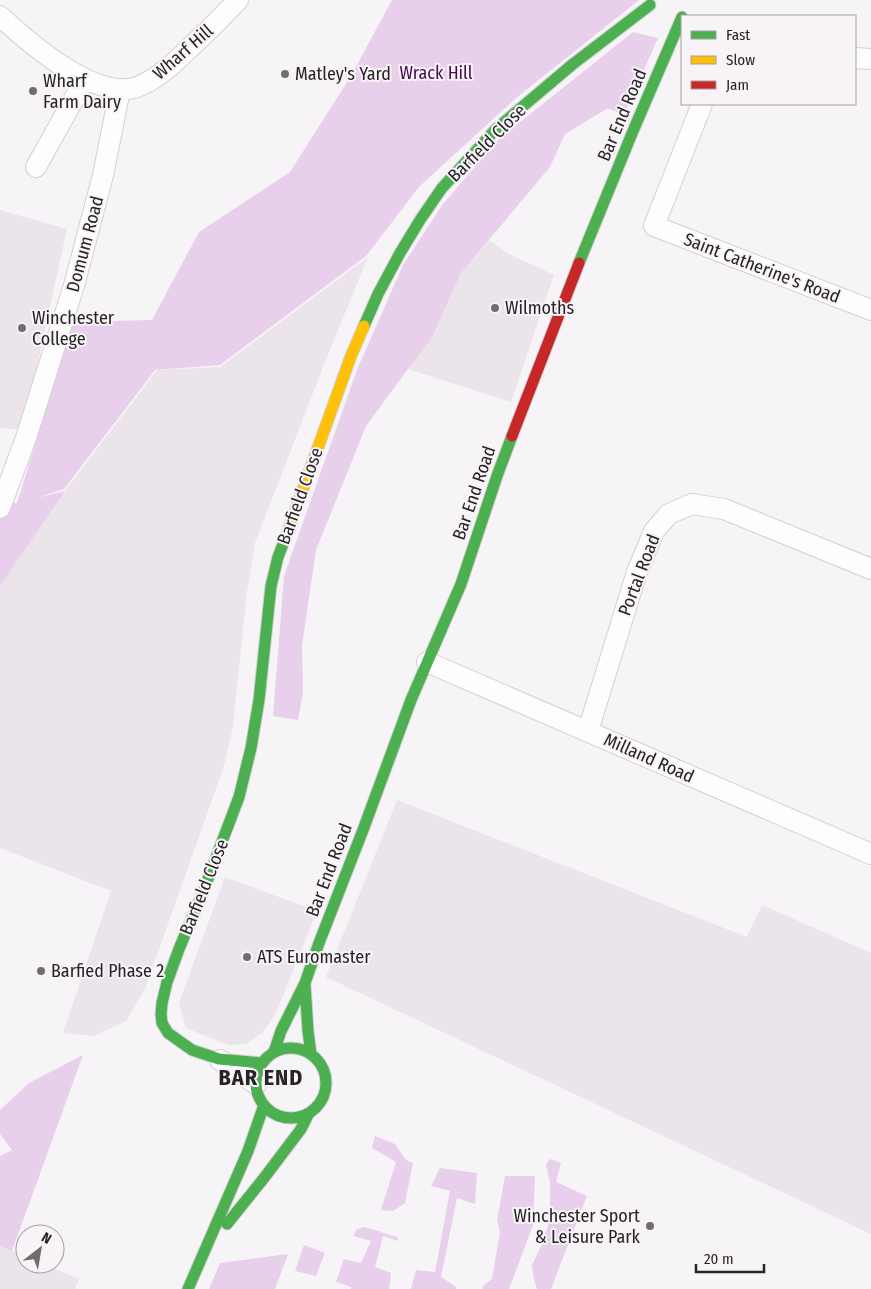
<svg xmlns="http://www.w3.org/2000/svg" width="871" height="1289" font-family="'Fira Sans Condensed',sans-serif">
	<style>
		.built { fill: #ebe4eb }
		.green { fill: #e8cfeb }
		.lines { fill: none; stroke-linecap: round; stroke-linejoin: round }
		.street-casing { stroke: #d2d0d2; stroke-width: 22 }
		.fast-casing { stroke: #d2d0d2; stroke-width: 13 }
		.slow-casing { stroke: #d2d0d2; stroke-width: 13 }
		.jam-casing { stroke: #d2d0d2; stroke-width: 13 }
		.street { stroke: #fefdfe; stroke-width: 20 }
		.fast { stroke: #4caf50; stroke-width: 11 }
		.slow { stroke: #ffc107; stroke-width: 11 }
		.jam { stroke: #c62828; stroke-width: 11 }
		.poi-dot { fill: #6f6d6f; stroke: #f7f3f7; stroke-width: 2 }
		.labels { text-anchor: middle; stroke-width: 4; stroke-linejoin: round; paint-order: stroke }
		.street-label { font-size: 18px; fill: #262426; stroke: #f7f3f7 }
		.park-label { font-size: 18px; fill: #480a50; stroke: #f7f3f7 }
		.poi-label { font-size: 18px; fill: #262426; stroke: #f7f3f7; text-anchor: start }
		.district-label { font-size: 22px; font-weight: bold; letter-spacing: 1px; fill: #262426; stroke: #f7f3f7 }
	</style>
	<rect width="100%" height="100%" fill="#f6f4f6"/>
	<path class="built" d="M 0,210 L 67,229 L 23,430 L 0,428 Z
		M 489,240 L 509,254 L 554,275 L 511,402 L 408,369 L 431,340 L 461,273 Z
		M 368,257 L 327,357 L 255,543 L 247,591 L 233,726 L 224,766 L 145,989 L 126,1021 L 94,1036 L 63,1033 L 111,891 L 0,848 L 0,586 L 65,491 L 157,370 L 220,367 Z
		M 397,800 L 747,937 L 762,905 L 871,953 L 871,1234 L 326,977 Z
		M 225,877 L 317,911 L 276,1013 L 263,1032 L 246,1044 L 228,1045 L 186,1028 L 179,1003 Z
		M 0,1246 L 25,1256 L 25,1264 L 43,1264 L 79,1279 L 75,1289 L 0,1289 Z"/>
	<path class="green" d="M 392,0 L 639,0 L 516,98 L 419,187 L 366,256 L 220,365 L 155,370 L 64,489 L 36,498 L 65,491 L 0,586 L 0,508 L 2,504 L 17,503 L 73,322 L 152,320 L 199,232 L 290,172 L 351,76 Z
		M 633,32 L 658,38 L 624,115 L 608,108 L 565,134 L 550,167 L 461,273 L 431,340 L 408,369 L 366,426 L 316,550 L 302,645 L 303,692 L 298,720 L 273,716 L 284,576 L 357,370 L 403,265 L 443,204 L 499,139 Z
		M 83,1055 L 12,1251 L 0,1246 L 0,1156 L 12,1150 L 0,1134 L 0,1110 L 29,1083 Z
		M 375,1136 L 395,1144 L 406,1160 L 413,1163 L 405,1203 L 393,1211 L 381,1210 L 396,1162 L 372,1148 Z
		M 551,1159 L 561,1163 L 556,1182 L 587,1196 L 551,1289 L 537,1289 L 534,1280 L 532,1265 L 541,1246 L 548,1226 L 550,1212 L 550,1182 L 546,1165 L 549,1160 Z
		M 440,1168 L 477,1173 L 475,1204 L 457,1198 L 441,1277 L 456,1287 L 456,1289 L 411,1289 L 416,1270 L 435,1272 L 450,1191 L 431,1186 Z
		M 505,1176 L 535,1176 L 533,1225 L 509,1289 L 483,1289 L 483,1286 L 492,1279 L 500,1232 L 497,1220 Z
		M 365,1227 L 397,1237 L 398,1241 L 383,1236 L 375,1267 L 391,1273 L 389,1289 L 351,1289 L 351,1287 L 336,1282 L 344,1259 L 361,1263 L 371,1241 L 353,1236 L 357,1229 Z
		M 304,1245 L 325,1253 L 316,1276 L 295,1271 Z
		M 288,1254 L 275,1289 L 209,1289 L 220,1263 Z"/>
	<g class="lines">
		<g class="street-casing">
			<path id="street" d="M 0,16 C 29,43 92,98 134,88 C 139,87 143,84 148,82 C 167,71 179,58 195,43 C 210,29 224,15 238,0
				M 855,58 L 871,59
				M 702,104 L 654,226 L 871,310
				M 36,167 L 85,79
				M 0,508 L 26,438 L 75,282 L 103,175 L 120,90
				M 427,662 L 871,854
				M 588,731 L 637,572 L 654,531 L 669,514 L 692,504 L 724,509 L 871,569
				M 220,1060 L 256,1084"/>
		</g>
		<g class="fast-casing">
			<path id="fast" d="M 579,263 L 633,131 L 682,17
				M 364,326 L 378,294 L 400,253 L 420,220 L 442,188 L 496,129 L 573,64 L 650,5
				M 305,985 L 308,1031 L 311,1054
				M256 1083a35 35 0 1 1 70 0a35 35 0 1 1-70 0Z
				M 274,1052 L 281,1031 L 305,983 L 319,943 L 363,830 L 411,700 L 461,584 L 497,476 L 512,436
				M 262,1063 L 219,1059 L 192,1050 L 168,1033 L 162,1023 L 161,1014 L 162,1003 L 167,982 L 179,949 L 203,892 L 239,797 L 251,748 L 259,700 L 271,586 L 278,557 L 285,539
				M 227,1224 L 264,1178 L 301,1129 L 309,1113
				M 188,1289 L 248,1151 L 264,1105"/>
		</g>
		<g class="slow-casing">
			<path id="slow" d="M 285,539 L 351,356 L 364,326"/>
		</g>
		<g class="jam-casing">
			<path id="jam" d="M 512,436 L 579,263"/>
		</g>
		<use href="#street" class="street"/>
		<use href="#fast" class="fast"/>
		<use href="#slow" class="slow"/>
		<use href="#jam" class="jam"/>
	</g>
	<g class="poi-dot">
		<circle cx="285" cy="74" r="5"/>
		<circle cx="33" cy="91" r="5"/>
		<circle cx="495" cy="308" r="5"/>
		<circle cx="22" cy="328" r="5"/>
		<circle cx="247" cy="957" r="5"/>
		<circle cx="41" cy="971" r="5"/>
		<circle cx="650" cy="1226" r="5"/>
	</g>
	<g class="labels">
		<g class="street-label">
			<text transform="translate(183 52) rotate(-41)" y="6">Wharf Hill</text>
			<text transform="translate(622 115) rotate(-67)" y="6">Bar End Road</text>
			<text transform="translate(487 143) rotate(-45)" y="6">Barfield Close</text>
			<text transform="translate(85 244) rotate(-75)" y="6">Domum Road</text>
			<text transform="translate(762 268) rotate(21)" y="6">Saint Catherine's Road</text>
			<text transform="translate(474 493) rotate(-71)" y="6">Bar End Road</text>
			<text transform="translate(300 496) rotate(-70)" y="6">Barfield Close</text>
			<text transform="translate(639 575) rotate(-69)" y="6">Portal Road</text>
			<text transform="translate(649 758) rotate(24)" y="6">Milland Road</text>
			<text transform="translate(329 870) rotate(-69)" y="6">Bar End Road</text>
			<text transform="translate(204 887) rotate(-68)" y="6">Barfield Close</text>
		</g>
		<g class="park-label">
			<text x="436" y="79">Wrack Hill</text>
		</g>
		<g class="poi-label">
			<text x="295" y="80">Matley's Yard</text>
			<text x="43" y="87">Wharf<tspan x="43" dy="21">Farm Dairy</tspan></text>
			<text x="505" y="314">Wilmoths</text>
			<text x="32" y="324">Winchester<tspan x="32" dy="21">College</tspan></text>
			<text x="257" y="963">ATS Euromaster</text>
			<text x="51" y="977">Barfied Phase 2</text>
			<text x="640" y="1222" text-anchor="end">Winchester Sport<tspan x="640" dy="21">&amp; Leisure Park</tspan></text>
		</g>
		<g class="district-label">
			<text x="261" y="1085">BAR END</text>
		</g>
	</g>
	<rect x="681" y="15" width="175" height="90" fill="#f7f3f7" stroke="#a3a0a3"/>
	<rect x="691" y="31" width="25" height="8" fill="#4caf50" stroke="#a3a0a3"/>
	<text x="726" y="40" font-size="15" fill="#262426">Fast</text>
	<rect x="691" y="56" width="25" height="8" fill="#ffc107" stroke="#a3a0a3"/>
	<text x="726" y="65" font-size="15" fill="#262426">Slow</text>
	<rect x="691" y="81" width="25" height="8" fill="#c62828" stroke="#a3a0a3"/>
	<text x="726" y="90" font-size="15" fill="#262426">Jam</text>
	<g transform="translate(40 1249) rotate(31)"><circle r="24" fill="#f7f3f7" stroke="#a3a0a3"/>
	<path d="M0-4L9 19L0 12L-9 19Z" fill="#6f6d6f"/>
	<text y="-8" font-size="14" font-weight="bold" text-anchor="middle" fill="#262426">N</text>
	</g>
	<path d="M696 1264v8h68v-8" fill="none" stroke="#262426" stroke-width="2.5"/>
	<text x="704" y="1264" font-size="15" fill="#262426" stroke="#f7f3f7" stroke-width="4" paint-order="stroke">20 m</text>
</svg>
